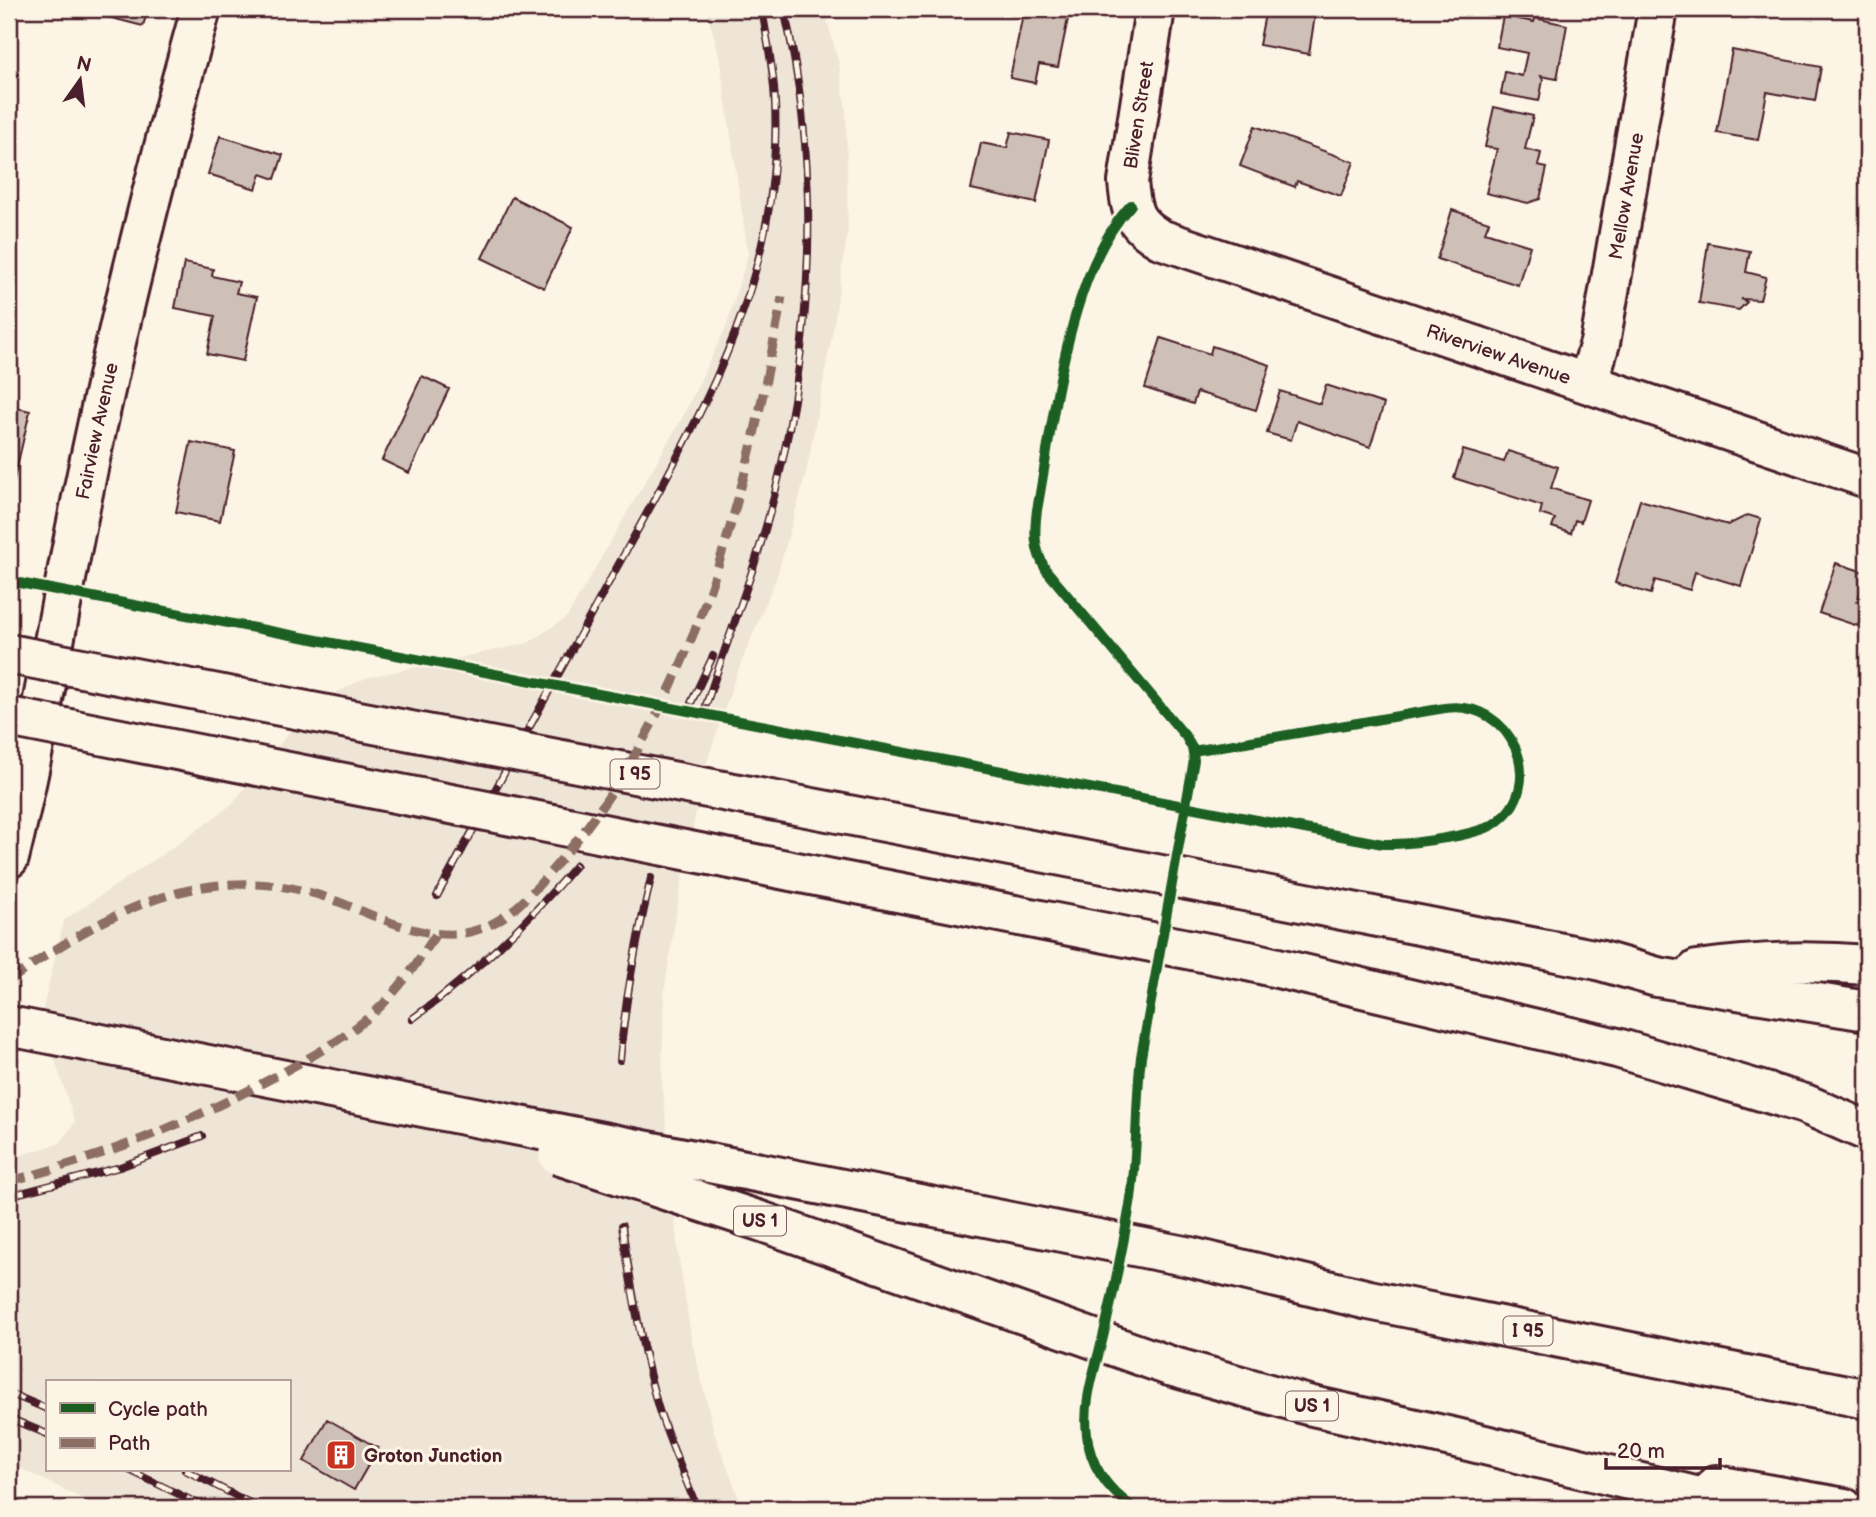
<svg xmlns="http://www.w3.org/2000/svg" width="1876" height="1517" font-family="'Balsamiq Sans',sans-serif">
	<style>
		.built { fill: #eee5d7; fill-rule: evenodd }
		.building { fill: #cfc0b7; stroke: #4a1f2b; stroke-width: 2 }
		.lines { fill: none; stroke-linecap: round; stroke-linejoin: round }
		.street-casing { stroke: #4a1f2b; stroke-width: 44 }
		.secondary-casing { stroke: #4a1f2b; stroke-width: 44 }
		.highway-casing { stroke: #4a1f2b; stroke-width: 44 }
		.street { stroke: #fcf5e5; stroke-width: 38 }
		.secondary { stroke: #fcf5e5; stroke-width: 38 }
		.highway { stroke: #fcf5e5; stroke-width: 38 }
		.rail-casing { stroke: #4a1f2b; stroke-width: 8 }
		.rail { stroke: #fcf5e5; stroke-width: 5; stroke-dasharray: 16; stroke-linecap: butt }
		.highway-bridge-casing { stroke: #4a1f2b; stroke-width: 44; stroke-linecap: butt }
		.highway-bridge { stroke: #fcf5e5; stroke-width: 38 }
		.quiet { stroke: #8d6e63; stroke-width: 9; stroke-dasharray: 18 9; stroke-linecap: butt }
		.cycleway-casing { stroke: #fcf5e5; stroke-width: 15 }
		.cycleway { stroke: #1b5e20; stroke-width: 10 }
		.labels { text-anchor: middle; stroke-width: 6; stroke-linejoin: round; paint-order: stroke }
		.shield { fill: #fcf5e5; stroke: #7f5f63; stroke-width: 2 }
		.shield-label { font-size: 18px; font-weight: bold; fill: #4a1f2b }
		.street-label { font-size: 19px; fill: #4a1f2b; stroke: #fcf5e5 }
		.poi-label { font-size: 19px; font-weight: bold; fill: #4a1f2b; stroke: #fcf5e5; text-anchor: start }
	</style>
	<rect width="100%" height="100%" fill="#fcf5e5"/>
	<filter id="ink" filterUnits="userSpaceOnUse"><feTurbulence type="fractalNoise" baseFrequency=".0143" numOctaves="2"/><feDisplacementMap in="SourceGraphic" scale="14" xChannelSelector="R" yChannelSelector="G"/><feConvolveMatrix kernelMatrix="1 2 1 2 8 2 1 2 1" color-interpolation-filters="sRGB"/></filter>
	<g filter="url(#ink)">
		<path class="built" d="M 706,9 L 824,9 L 839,64 L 846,108 L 848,229 L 834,324 L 806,474 L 777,576 L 737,673 L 704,771 L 677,908 L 664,994 L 662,1080 L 678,1252 L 692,1342 L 715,1435 L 743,1508 L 102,1508 L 9,1463 L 9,1159 L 60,1143 L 75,1122 L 41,1017 L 64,920 L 188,837 L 232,804 L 310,706 L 365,678 L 528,643 L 567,617 L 683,416 L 726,327 L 748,254 L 719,54 ZM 47,1382 L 289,1382 L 289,1470 L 47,1470 Z"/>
		<path class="building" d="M 105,9 L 148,9 L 143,26 L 104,16 Z
			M 1024,9 L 1070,9 L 1058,67 L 1039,64 L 1035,83 L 1010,78 Z
			M 1266,9 L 1316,9 L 1309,54 L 1259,45 Z
			M 1503,16 L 1534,22 L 1535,18 L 1567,25 L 1557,79 L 1541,76 L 1543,80 L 1539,101 L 1501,94 L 1505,72 L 1522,76 L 1527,53 L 1497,47 Z
			M 1732,50 L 1821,67 L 1815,101 L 1767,92 L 1758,140 L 1717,133 Z
			M 1494,107 L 1533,116 L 1525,149 L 1541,153 L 1538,166 L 1547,168 L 1540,199 L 1528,203 L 1486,193 L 1497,149 L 1485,147 Z
			M 1255,126 L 1354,162 L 1341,196 L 1297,181 L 1295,187 L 1240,166 Z
			M 1011,132 L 1049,140 L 1036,203 L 971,189 L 981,143 L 1007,148 Z
			M 220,136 L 283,155 L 275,179 L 261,174 L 256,189 L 208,174 Z
			M 512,197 L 573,227 L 544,288 L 482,258 Z
			M 1452,210 L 1489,222 L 1485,232 L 1530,246 L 1518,285 L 1437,259 Z
			M 1708,243 L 1750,251 L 1746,272 L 1766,277 L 1760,300 L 1741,299 L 1747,302 L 1739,310 L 1699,303 Z
			M 184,263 L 213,269 L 212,276 L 239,282 L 236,293 L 257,297 L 243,361 L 207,354 L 215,316 L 175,308 Z
			M 1161,338 L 1210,354 L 1212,346 L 1270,365 L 1256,410 L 1197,392 L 1193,404 L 1145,388 Z
			M 422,376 L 449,389 L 409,473 L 382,460 Z
			M 1326,385 L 1384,404 L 1370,447 L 1297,421 L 1291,440 L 1267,433 L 1280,391 L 1320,404 Z
			M 9,406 L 30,411 L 9,501 Z
			M 191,442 L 235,451 L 220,521 L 176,512 Z
			M 1463,450 L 1504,462 L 1508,451 L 1558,467 L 1551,488 L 1588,500 L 1581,522 L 1575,520 L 1571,533 L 1552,527 L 1555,519 L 1540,514 L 1542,506 L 1454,478 Z
			M 1640,500 L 1728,525 L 1748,515 L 1761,519 L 1741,586 L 1695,572 L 1690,590 L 1655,580 L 1651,594 L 1615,583 Z
			M 1836,563 L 1867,573 L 1857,602 L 1865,605 L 1858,626 L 1819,613 Z
			M 327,1419 L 378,1448 L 354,1490 L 304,1461 Z
			M 9,1496 L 31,1508 L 9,1508 Z"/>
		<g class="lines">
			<g class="street-casing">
				<g id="street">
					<path id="s1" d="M 1155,9 L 1128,182 C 1131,212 1133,223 1160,239 L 1867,478"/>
					<path id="s2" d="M 1588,383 L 1600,343 L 1658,9"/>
				</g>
			</g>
			<g class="secondary-casing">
				<g id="secondary">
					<path id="s3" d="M 9,858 C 39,736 58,612 84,488 C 117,327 157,168 201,9"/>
				</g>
			</g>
			<g class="highway-casing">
				<path id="highway" d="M 1260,894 L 1598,960 L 1657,977 L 1867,1011
					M 1248,961 L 1617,1048 L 1805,1104 L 1867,1131
					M 1697,970 C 1754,962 1811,960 1867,965
					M 1190,1257 L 1369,1300 L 1867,1399
					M 1170,1366 L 1308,1405 L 1456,1438 L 1744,1508
					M 1716,1485 L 1844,1508"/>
			</g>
			<use href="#street" class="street"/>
			<use href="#secondary" class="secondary"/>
			<use href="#highway" class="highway"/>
			<g class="rail-casing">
				<path id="rail" d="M 691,703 L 713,656
					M 706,705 C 729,635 757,565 775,493 C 814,335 821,167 784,9
					M 437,896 C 495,791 552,685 610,580 C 694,426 783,287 775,103 C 774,71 767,40 762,9
					M 412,1019 C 473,975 527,923 576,865
					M 620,1060 C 625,998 637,939 651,878
					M 9,1196 L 120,1167 L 202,1136
					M 622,1226 C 631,1287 641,1347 658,1407 C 669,1441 684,1475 697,1508
					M 9,1393 L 47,1409
					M 9,1418 L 47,1434
					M 129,1470 L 207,1508
					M 185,1470 L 260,1508"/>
			</g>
			<use href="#rail" class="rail"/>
			<g class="highway-bridge-casing">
				<path id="highway-bridge" d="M 9,654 L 1260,894
					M 9,717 L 1248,961
					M 9,1026 L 1190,1257
					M 558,1155 L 760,1221 L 1170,1366"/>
			</g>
			<use href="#highway-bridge" class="highway-bridge"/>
			<path class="quiet" d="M 9,981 C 102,914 204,858 322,896 C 365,910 410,937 457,934 C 503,930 531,894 559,862 C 696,701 745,500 782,297
				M 9,1181 C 103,1158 191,1122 276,1076 C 311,1057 348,1037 378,1009 C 401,987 419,961 436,934"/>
			<g class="cycleway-casing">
				<path id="cycleway" d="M 1131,205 C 1067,273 1054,420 1037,510 C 1034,533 1034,550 1046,570 L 1186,737 L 1192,748 L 1194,760 L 1141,1057 C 1135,1107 1138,1156 1130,1205 C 1122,1251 1113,1296 1102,1341 C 1094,1372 1083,1402 1087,1435 C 1090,1467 1108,1490 1134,1508
					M 9,581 L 1383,844 C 1406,845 1476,836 1494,824 C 1550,787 1512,698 1445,708 L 1193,751"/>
			</g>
			<use href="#cycleway" class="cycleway"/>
		</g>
	</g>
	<defs>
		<g id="building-square" transform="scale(1.575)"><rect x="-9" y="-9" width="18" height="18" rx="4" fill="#c8321e" stroke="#fcf5e5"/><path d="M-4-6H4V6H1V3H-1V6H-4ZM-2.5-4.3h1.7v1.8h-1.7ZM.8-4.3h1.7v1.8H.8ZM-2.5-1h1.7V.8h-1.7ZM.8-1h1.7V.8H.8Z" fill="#fff"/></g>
	</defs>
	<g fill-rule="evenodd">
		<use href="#building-square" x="341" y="1455"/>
	</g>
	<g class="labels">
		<g class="shield">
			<rect x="610.5" y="759.5" width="49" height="29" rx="5"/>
			<rect x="734" y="1206.5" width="52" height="29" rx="5"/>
			<rect x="1503.5" y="1316.5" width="49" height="29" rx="5"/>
			<rect x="1286" y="1391.5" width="52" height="29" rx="5"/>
		</g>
		<g class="shield-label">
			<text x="635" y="780">I 95</text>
			<text x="760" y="1227">US 1</text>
			<text x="1528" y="1337">I 95</text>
			<text x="1312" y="1412">US 1</text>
		</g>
		<g class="street-label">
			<text transform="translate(1138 115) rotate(-81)" y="7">Bliven Street</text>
			<text dy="7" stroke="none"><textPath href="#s2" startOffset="191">Mellow Avenue</textPath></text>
			<text dy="7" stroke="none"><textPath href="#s1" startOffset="602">Riverview Avenue</textPath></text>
			<text dy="7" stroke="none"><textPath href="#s3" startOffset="436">Fairview Avenue</textPath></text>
		</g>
		<g class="poi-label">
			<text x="364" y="1462">Groton Junction</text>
		</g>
	</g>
	<rect width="1876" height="1517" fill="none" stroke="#fcf5e5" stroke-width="35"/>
	<rect x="18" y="18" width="1841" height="1482" fill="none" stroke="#4a1f2b" stroke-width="2.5" filter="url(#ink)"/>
	<rect x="46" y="1380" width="245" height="91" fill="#fcf5e5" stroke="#b59f9b" stroke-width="2"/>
	<rect x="60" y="1403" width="35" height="10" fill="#1b5e20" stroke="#b59f9b" stroke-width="2"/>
	<text x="108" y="1416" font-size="21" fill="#4a1f2b">Cycle path</text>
	<rect x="60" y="1438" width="35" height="10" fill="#8d6e63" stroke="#b59f9b" stroke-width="2"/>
	<text x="108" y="1450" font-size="21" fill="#4a1f2b">Path</text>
	<g transform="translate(80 80) rotate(14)" stroke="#fcf5e5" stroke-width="5" paint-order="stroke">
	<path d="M0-5L12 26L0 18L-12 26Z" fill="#4a1f2b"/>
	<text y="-10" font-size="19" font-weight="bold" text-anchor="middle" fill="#4a1f2b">N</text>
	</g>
	<path d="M1606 1458v10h114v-10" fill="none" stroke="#4a1f2b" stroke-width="3.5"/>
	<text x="1617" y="1458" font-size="21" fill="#4a1f2b" stroke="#fcf5e5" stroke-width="5" paint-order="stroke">20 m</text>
</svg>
